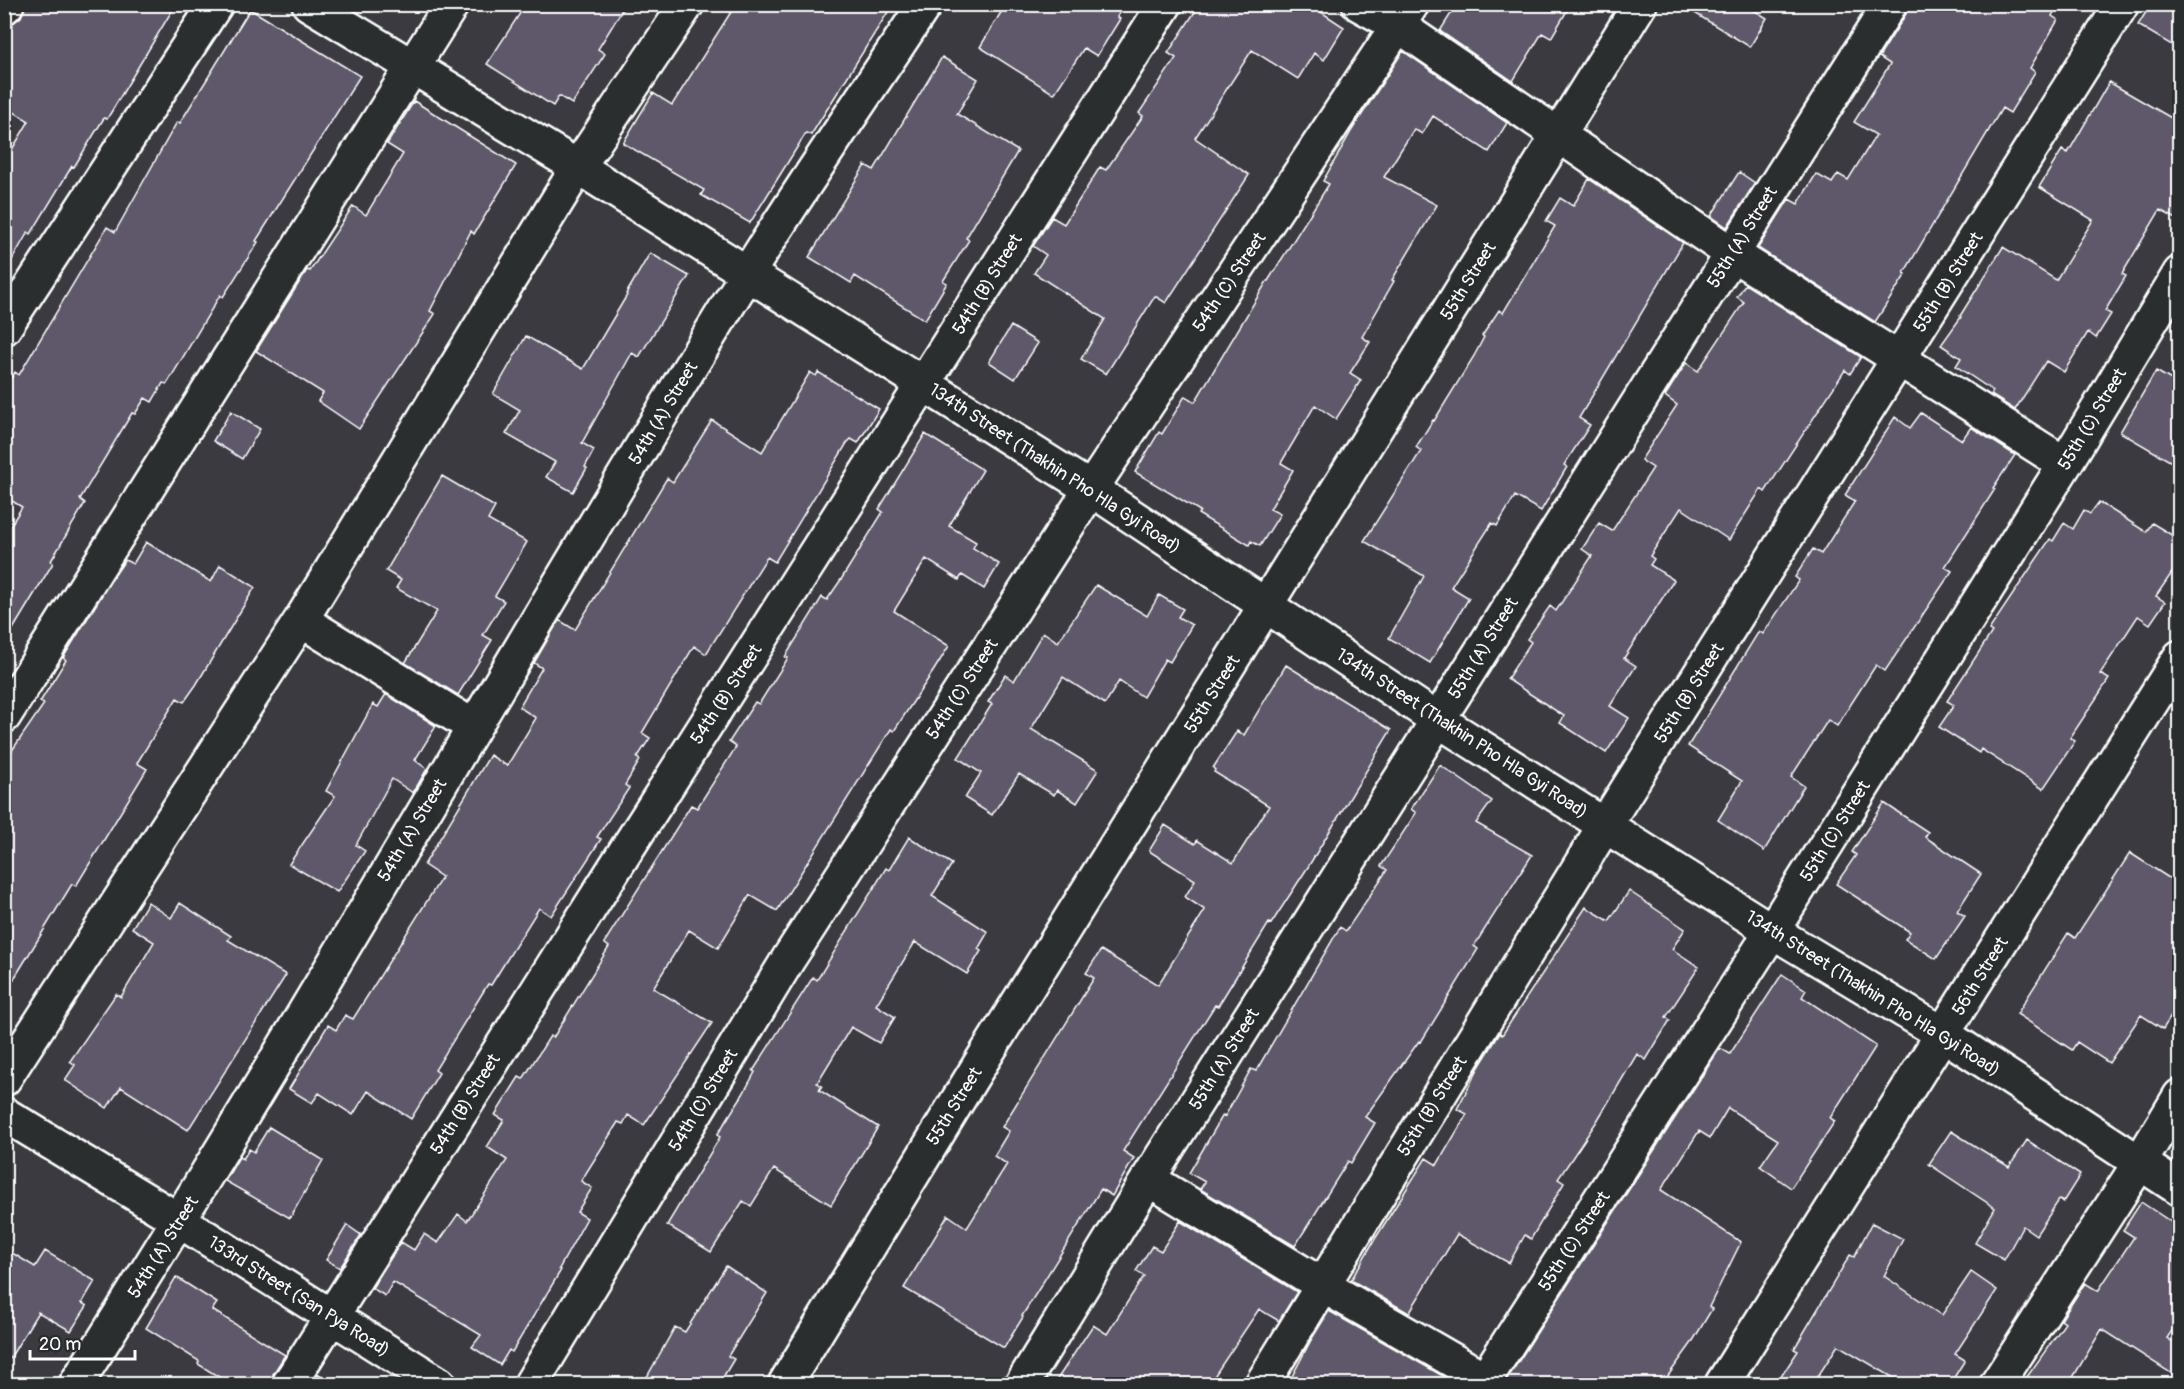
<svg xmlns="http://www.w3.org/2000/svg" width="2184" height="1389" font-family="Pangolin,sans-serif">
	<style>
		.building { fill: #5e596a; stroke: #fff; stroke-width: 1.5 }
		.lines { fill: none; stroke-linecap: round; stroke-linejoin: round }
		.minor-casing { stroke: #fff; stroke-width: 38 }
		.minor { stroke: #2a2d2e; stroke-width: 33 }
		.labels { text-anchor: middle; stroke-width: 6; stroke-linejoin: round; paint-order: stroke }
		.street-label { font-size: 18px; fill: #fff; stroke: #2a2d2e }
	</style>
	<rect width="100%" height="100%" fill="#3a3a40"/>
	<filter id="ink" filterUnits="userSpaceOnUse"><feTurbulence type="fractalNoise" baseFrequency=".0167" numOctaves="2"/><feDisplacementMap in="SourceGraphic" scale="12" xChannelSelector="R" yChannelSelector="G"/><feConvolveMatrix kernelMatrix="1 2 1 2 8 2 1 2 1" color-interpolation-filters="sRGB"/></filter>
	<g filter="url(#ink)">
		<path class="building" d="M 25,4 L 176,4 L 107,119 L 104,118 L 74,167 L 72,166 L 31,234 L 28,232 L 4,274 L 4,163 L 29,121 L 4,106 L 4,37 L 13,23 L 21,17 Z
			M 526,4 L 626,4 L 598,49 L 605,54 L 572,104 L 559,96 L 553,106 L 487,64 Z
			M 736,4 L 893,4 L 811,135 L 806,133 L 750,223 L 701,195 L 704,190 L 623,143 L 653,93 L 672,105 Z
			M 1006,4 L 1124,4 L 1117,17 L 1120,19 L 1097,56 L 1084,48 L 1054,94 L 980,47 Z
			M 1200,4 L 1309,4 L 1344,27 L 1324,60 L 1314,53 L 1298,79 L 1252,50 L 1195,138 L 1249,175 L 1166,303 L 1155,296 L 1106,374 L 1081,359 L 1105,319 L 1034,273 L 1046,255 L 1033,246 L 1052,217 L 1064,224 L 1100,167 L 1106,170 L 1143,116 L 1139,113 L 1176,58 L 1168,53 Z
			M 1457,4 L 1571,4 L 1551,38 L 1542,33 L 1513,81 L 1440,31 Z
			M 1680,4 L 1744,4 L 1767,18 L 1750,47 Z
			M 1909,4 L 2058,4 L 2052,16 L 2058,20 L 2030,68 L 2035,72 L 2010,113 L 2002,108 L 1904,273 L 1906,274 L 1875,322 L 1758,248 L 1789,199 L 1798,204 L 1816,174 L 1832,183 L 1838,174 L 1848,180 L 1876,135 L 1854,122 L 1890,64 L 1879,57 L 1906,14 Z
			M 2151,4 L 2169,4 L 2180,11 L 2180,50 L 2138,25 Z
			M 250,9 L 360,76 L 256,241 L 258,242 L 223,297 L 220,295 L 167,384 L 163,383 L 152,402 L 145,398 L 135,414 L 132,413 L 80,499 L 85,503 L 51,561 L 53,563 L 4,644 L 4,536 L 22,507 L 4,496 L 4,389 L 15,372 L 19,375 L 107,227 L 115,232 L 177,122 L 180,123 Z
			M 1403,51 L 1507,123 L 1489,152 L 1433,116 L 1422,134 L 1414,129 L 1384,177 L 1437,205 L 1392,280 L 1394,281 L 1362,337 L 1370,342 L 1350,373 L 1361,380 L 1336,419 L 1315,405 L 1281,463 L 1293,470 L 1270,509 L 1280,514 L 1260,546 L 1251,541 L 1249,545 L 1198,514 L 1200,511 L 1135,472 L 1159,432 L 1162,434 L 1185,396 L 1195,402 L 1267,281 L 1268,281 L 1329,184 L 1323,181 L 1352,130 Z
			M 942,57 L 978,79 L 957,114 L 1018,151 L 966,238 L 969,240 L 943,281 L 947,283 L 925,320 L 855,276 L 851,283 L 809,257 L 865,165 L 874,170 Z
			M 2109,82 L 2180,123 L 2180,221 L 2160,210 L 2122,274 L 2126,276 L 2105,311 L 2111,314 L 2096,338 L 2088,332 L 2064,372 L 2046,361 L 2015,410 L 1991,395 L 1993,391 L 1956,366 L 1961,358 L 1941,345 L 1961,317 L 1960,316 L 2003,247 L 2056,280 L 2093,220 L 2039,187 L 2062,150 L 2068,153 Z
			M 414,101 L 516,165 L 474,234 L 471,231 L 430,311 L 435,314 L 359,429 L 318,401 L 323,393 L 256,351 L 307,270 L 310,271 L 353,206 L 366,215 L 403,154 L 387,144 Z
			M 1739,172 L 1755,183 L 1727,227 L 1711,216 Z
			M 1589,179 L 1683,243 L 1579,418 L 1590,425 L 1564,465 L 1567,467 L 1541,511 L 1515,496 L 1497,526 L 1492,523 L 1451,587 L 1469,598 L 1430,663 L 1389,638 L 1424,576 L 1364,541 L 1421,451 L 1416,447 L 1433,420 L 1434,421 L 1474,356 L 1484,337 L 1482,336 L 1499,310 L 1503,313 L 1555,226 L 1546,221 L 1560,198 L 1573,206 Z
			M 650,253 L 689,276 L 639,357 L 632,353 L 582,443 L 594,450 L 585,467 L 587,468 L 573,492 L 546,477 L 555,462 L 506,434 L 520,410 L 493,394 L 526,336 L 583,369 L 627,295 L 626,294 Z
			M 1745,284 L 1861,357 L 1850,374 L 1845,370 L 1765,492 L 1761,489 L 1729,540 L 1681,508 L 1650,556 L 1654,559 L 1650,565 L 1674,580 L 1624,658 L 1636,666 L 1610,706 L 1629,718 L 1606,753 L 1560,723 L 1564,716 L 1507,679 L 1531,642 L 1527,639 L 1550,606 L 1556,611 L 1592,556 L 1582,549 L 1599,523 L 1612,531 L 1653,468 L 1641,460 L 1677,405 L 1665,396 L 1686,363 L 1698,371 L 1744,302 L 1737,297 Z
			M 1011,326 L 1038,343 L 1015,379 L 989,362 Z
			M 2156,371 L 2180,385 L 2180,467 L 2120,432 Z
			M 810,372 L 816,376 L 818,372 L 879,409 L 858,443 L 851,439 L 847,443 L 775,562 L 767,557 L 706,654 L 694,646 L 642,733 L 650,738 L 637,758 L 640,760 L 625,785 L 629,788 L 597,837 L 601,839 L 551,916 L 539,908 L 491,985 L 488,984 L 435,1070 L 439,1073 L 411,1119 L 368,1091 L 353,1115 L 319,1093 L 312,1103 L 289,1089 L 328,1025 L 336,1030 L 345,1015 L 353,1019 L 442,877 L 424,865 L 490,755 L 507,766 L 536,718 L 519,707 L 542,668 L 534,663 L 559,620 L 575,630 L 667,478 L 673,482 L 712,420 L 762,452 Z
			M 231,411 L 260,429 L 242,459 L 213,441 Z
			M 1921,413 L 1962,440 L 1971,427 L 2015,455 L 1993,488 L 1995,489 L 1945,567 L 1952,571 L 1885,671 L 1876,665 L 1837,726 L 1828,720 L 1791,777 L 1804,786 L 1764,851 L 1718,820 L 1742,781 L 1688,746 L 1759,631 L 1763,634 L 1799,580 L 1795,577 L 1813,549 L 1821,554 L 1855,501 L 1845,495 L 1895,417 L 1910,428 Z
			M 925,434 L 983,470 L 949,526 L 976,542 L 973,548 L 999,564 L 984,589 L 962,575 L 959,580 L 926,559 L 894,611 L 949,646 L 934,670 L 894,731 L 891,729 L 777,911 L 750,895 L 718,948 L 689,930 L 653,988 L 712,1023 L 644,1125 L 628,1115 L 623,1124 L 618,1122 L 581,1181 L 592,1188 L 577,1212 L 587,1218 L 559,1269 L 561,1270 L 512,1352 L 509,1350 L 500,1365 L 472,1347 L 481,1335 L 393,1282 L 385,1296 L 372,1288 L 401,1242 L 414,1250 L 424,1234 L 438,1243 L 458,1214 L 467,1221 L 507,1160 L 487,1147 L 504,1120 L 495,1115 L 519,1077 L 523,1079 L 550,1036 L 553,1038 L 609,947 L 604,943 L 691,805 L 697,808 L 736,747 L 729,742 L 755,702 L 759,704 L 788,658 L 785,657 L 822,597 L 827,600 L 842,578 L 883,512 L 879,509 Z
			M 442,476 L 495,507 L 488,520 L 527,542 L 495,596 L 504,601 L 483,635 L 492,640 L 458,695 L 405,663 L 437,611 L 396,588 L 401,580 L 386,571 Z
			M 2099,502 L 2146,532 L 2152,523 L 2180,540 L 2180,561 L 2156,596 L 2165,602 L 2150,624 L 2138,616 L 2100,674 L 2109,679 L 2070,738 L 2075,741 L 2043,789 L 1981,749 L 1979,753 L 1939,727 L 1954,705 L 1947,701 L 1992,632 L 1989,630 L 2050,539 L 2053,541 L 2064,523 L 2073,529 L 2084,510 L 2090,514 Z
			M 146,542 L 211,582 L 220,565 L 255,587 L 196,685 L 184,702 L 177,698 L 137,763 L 147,769 L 76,886 L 72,884 L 4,995 L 4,762 L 44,704 L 40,702 L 66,660 L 63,658 L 110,582 L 125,560 L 133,564 Z
			M 1096,585 L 1147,616 L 1159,595 L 1183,609 L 1178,617 L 1192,625 L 1170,662 L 1165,659 L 1143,697 L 1119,681 L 1105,704 L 1063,677 L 1031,729 L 1098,770 L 1077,803 L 1057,790 L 1054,795 L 1019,774 L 992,815 L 965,798 L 981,773 L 958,758 L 992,704 L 988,702 L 1005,675 L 1014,681 L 1043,632 L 1058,642 Z
			M 1286,665 L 1391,730 L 1308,867 L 1271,924 L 1269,923 L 1218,1006 L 1215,1005 L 1123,1151 L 1134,1158 L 1112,1196 L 1101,1189 L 1022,1316 L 1023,1317 L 1004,1348 L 904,1288 L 948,1215 L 967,1228 L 1007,1164 L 994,1156 L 1009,1131 L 1002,1127 L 1094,978 L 1086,973 L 1101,950 L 1158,985 L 1205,910 L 1185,897 L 1195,880 L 1149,851 L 1165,825 L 1195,844 L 1197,840 L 1233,863 L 1269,806 L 1214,772 L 1215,770 L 1213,768 L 1237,731 L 1244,735 Z
			M 386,694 L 436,726 L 415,760 L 427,769 L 413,793 L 392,779 L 356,845 L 365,851 L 337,892 L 289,864 L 335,796 L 326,791 L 373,704 L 378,707 Z
			M 1440,765 L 1492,801 L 1476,823 L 1532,855 L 1474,946 L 1478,949 L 1421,1042 L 1419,1041 L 1365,1117 L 1375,1123 L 1351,1163 L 1348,1161 L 1295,1246 L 1200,1189 L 1205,1182 L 1189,1173 L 1223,1115 L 1225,1116 L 1251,1069 L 1256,1071 L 1340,927 L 1346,931 L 1387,870 L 1381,866 L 1416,813 L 1411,809 Z
			M 1884,803 L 1928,832 L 1925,837 L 1981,874 L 1957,911 L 1965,916 L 1936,959 L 1905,939 L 1910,932 L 1836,884 L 1856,855 L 1852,852 Z
			M 909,837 L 952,864 L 932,896 L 988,932 L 978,949 L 981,951 L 967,974 L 915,942 L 876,1005 L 895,1017 L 879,1043 L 851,1027 L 817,1083 L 822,1086 L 819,1090 L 878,1127 L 831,1205 L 774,1169 L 751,1206 L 743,1201 L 711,1252 L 667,1225 L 720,1137 L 717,1135 L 743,1094 L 755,1072 L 753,1071 L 813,977 L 817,980 L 886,868 L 889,870 Z
			M 2130,853 L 2180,885 L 2180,1002 L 2163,1029 L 2141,1015 L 2109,1063 L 2077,1042 L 2072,1050 L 2017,1014 L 2068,933 L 2075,938 Z
			M 1629,891 L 1685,929 L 1672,949 L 1699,967 L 1666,1017 L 1670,1020 L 1646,1060 L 1637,1054 L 1597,1121 L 1558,1179 L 1564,1183 L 1531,1239 L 1525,1235 L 1509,1263 L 1457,1234 L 1409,1313 L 1351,1280 L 1375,1239 L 1426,1158 L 1437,1165 L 1467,1114 L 1457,1109 L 1479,1067 L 1500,1033 L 1502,1035 L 1586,907 L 1609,921 Z
			M 148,902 L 171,918 L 180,903 L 231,936 L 228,940 L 286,975 L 188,1130 L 121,1087 L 107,1108 L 65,1080 L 75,1065 L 70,1061 L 116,994 L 121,997 L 154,942 L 132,928 Z
			M 1782,974 L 1806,990 L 1802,997 L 1876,1046 L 1830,1118 L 1835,1121 L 1791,1188 L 1760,1166 L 1778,1140 L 1728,1108 L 1710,1138 L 1699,1131 L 1661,1190 L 1741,1242 L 1709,1307 L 1712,1309 L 1691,1344 L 1662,1384 L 1504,1384 L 1720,1048 L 1730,1054 Z
			M 269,1127 L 323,1160 L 290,1218 L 225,1181 L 239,1157 L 243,1159 L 249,1149 L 254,1152 Z
			M 1951,1131 L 2009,1167 L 2027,1140 L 2080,1175 L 2063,1202 L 2059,1200 L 2036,1235 L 2023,1226 L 2004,1260 L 1975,1243 L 1995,1208 L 1929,1164 Z
			M 2141,1202 L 2180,1228 L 2180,1319 L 2167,1338 L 2180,1347 L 2180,1379 L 2102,1329 L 2069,1384 L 2022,1384 L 2065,1323 L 2061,1320 L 2085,1283 L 2098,1291 L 2134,1237 L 2123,1230 Z
			M 1180,1221 L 1297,1292 L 1279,1321 L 1259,1309 L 1209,1384 L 1054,1384 L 1093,1325 L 1107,1334 L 1144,1276 L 1136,1271 L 1152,1246 L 1161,1251 Z
			M 1872,1223 L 1903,1239 L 1884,1276 L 1942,1315 L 1971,1272 L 1997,1290 L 1955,1354 L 1965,1360 L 1950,1384 L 1904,1384 L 1838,1345 L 1813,1384 L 1776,1384 L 1798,1351 L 1794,1349 L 1850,1255 L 1854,1257 Z
			M 347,1225 L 361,1235 L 340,1268 L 326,1260 Z
			M 4,1248 L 35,1267 L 45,1251 L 95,1281 L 82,1303 L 87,1306 L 71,1331 L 38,1312 L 4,1368 Z
			M 726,1266 L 767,1293 L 728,1356 L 734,1359 L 719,1384 L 643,1384 L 675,1327 L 685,1332 Z
			M 176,1277 L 217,1303 L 212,1310 L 285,1355 L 273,1374 L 270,1384 L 230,1384 L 198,1364 L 199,1361 L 146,1328 Z
			M 1329,1311 L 1457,1384 L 1288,1384 L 1311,1340 Z
			M 317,1374 L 334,1384 L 311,1384 Z"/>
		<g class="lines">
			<g class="minor-casing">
				<path id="minor" d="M 309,4 L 578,167 L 1091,489 L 1438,720 L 1772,931 L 1943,1034 L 2180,1189
					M 1359,4 L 1399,26 L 1731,253 L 2065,464
					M 4,7 L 7,4
					M 4,328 L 216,4
					M 301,620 L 474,727
					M 4,716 L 452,4
					M 4,1079 L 301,620 L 578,167 L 687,4
					M 4,1114 L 180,1221 L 439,1384
					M 1148,1179 L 1322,1285 L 1485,1379
					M 76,1384 C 308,1020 518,643 746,276 C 803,184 865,95 925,4
					M 289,1384 L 623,855 L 1165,4
					M 531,1384 L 789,958 L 1091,489 L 1412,4
					M 785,1384 L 975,1072 L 1640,4
					M 1022,1384 L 1148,1179 L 1890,4
					M 1262,1384 L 1605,825 L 2122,4
					M 1482,1384 L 1772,931 L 2065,464 L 2180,273
					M 1722,1384 L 2180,657
					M 1997,1384 L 2139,1164 L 2180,1096"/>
			</g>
			<use href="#minor" class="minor"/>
		</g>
	</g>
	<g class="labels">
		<g class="street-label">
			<text transform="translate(1742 237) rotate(-58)" y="6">55th (A) Street</text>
			<text transform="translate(1468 281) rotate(-58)" y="6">55th Street</text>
			<text transform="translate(1229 282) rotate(-56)" y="6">54th (C) Street</text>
			<text transform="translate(1948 282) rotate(-58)" y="6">55th (B) Street</text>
			<text transform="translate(987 284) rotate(-58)" y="6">54th (B) Street</text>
			<text transform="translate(663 413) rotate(-59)" y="6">54th (A) Street</text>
			<text transform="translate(2092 419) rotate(-59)" y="6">55th (C) Street</text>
			<text transform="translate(1055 468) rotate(33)" y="6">134th Street (Thakhin Pho Hla Gyi Road)</text>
			<text transform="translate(1483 648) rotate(-58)" y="6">55th (A) Street</text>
			<text transform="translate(962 689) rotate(-57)" y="6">54th (C) Street</text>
			<text transform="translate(1689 693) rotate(-58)" y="6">55th (B) Street</text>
			<text transform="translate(726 694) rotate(-57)" y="6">54th (B) Street</text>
			<text transform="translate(1212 694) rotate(-58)" y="6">55th Street</text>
			<text transform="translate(1462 733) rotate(33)" y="6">134th Street (Thakhin Pho Hla Gyi Road)</text>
			<text transform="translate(412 830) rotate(-59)" y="6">54th (A) Street</text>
			<text transform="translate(1835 831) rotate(-58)" y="6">55th (C) Street</text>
			<text transform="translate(1980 976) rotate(-58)" y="6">56th Street</text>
			<text transform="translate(1873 993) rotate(32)" y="6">134th Street (Thakhin Pho Hla Gyi Road)</text>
			<text transform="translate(1224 1059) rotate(-58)" y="6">55th (A) Street</text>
			<text transform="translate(703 1100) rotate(-59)" y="6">54th (C) Street</text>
			<text transform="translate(465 1104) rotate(-58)" y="6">54th (B) Street</text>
			<text transform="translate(954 1106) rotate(-58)" y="6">55th Street</text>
			<text transform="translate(1432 1106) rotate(-58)" y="6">55th (B) Street</text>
			<text transform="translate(1574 1241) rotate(-57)" y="6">55th (C) Street</text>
			<text transform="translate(163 1247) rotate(-58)" y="6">54th (A) Street</text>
			<text transform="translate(299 1296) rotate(32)" y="6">133rd Street (San Pya Road)</text>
		</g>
	</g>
	<rect width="2184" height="1389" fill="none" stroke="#2a2d2e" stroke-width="24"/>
	<rect x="12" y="12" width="2160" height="1365" fill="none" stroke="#fff" stroke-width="2" filter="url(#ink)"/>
	<path d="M30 1350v9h105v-9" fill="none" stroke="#ffffff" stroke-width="3"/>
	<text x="39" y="1350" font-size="18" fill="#ffffff" stroke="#2a2d2e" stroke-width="4.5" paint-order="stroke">20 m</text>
</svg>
